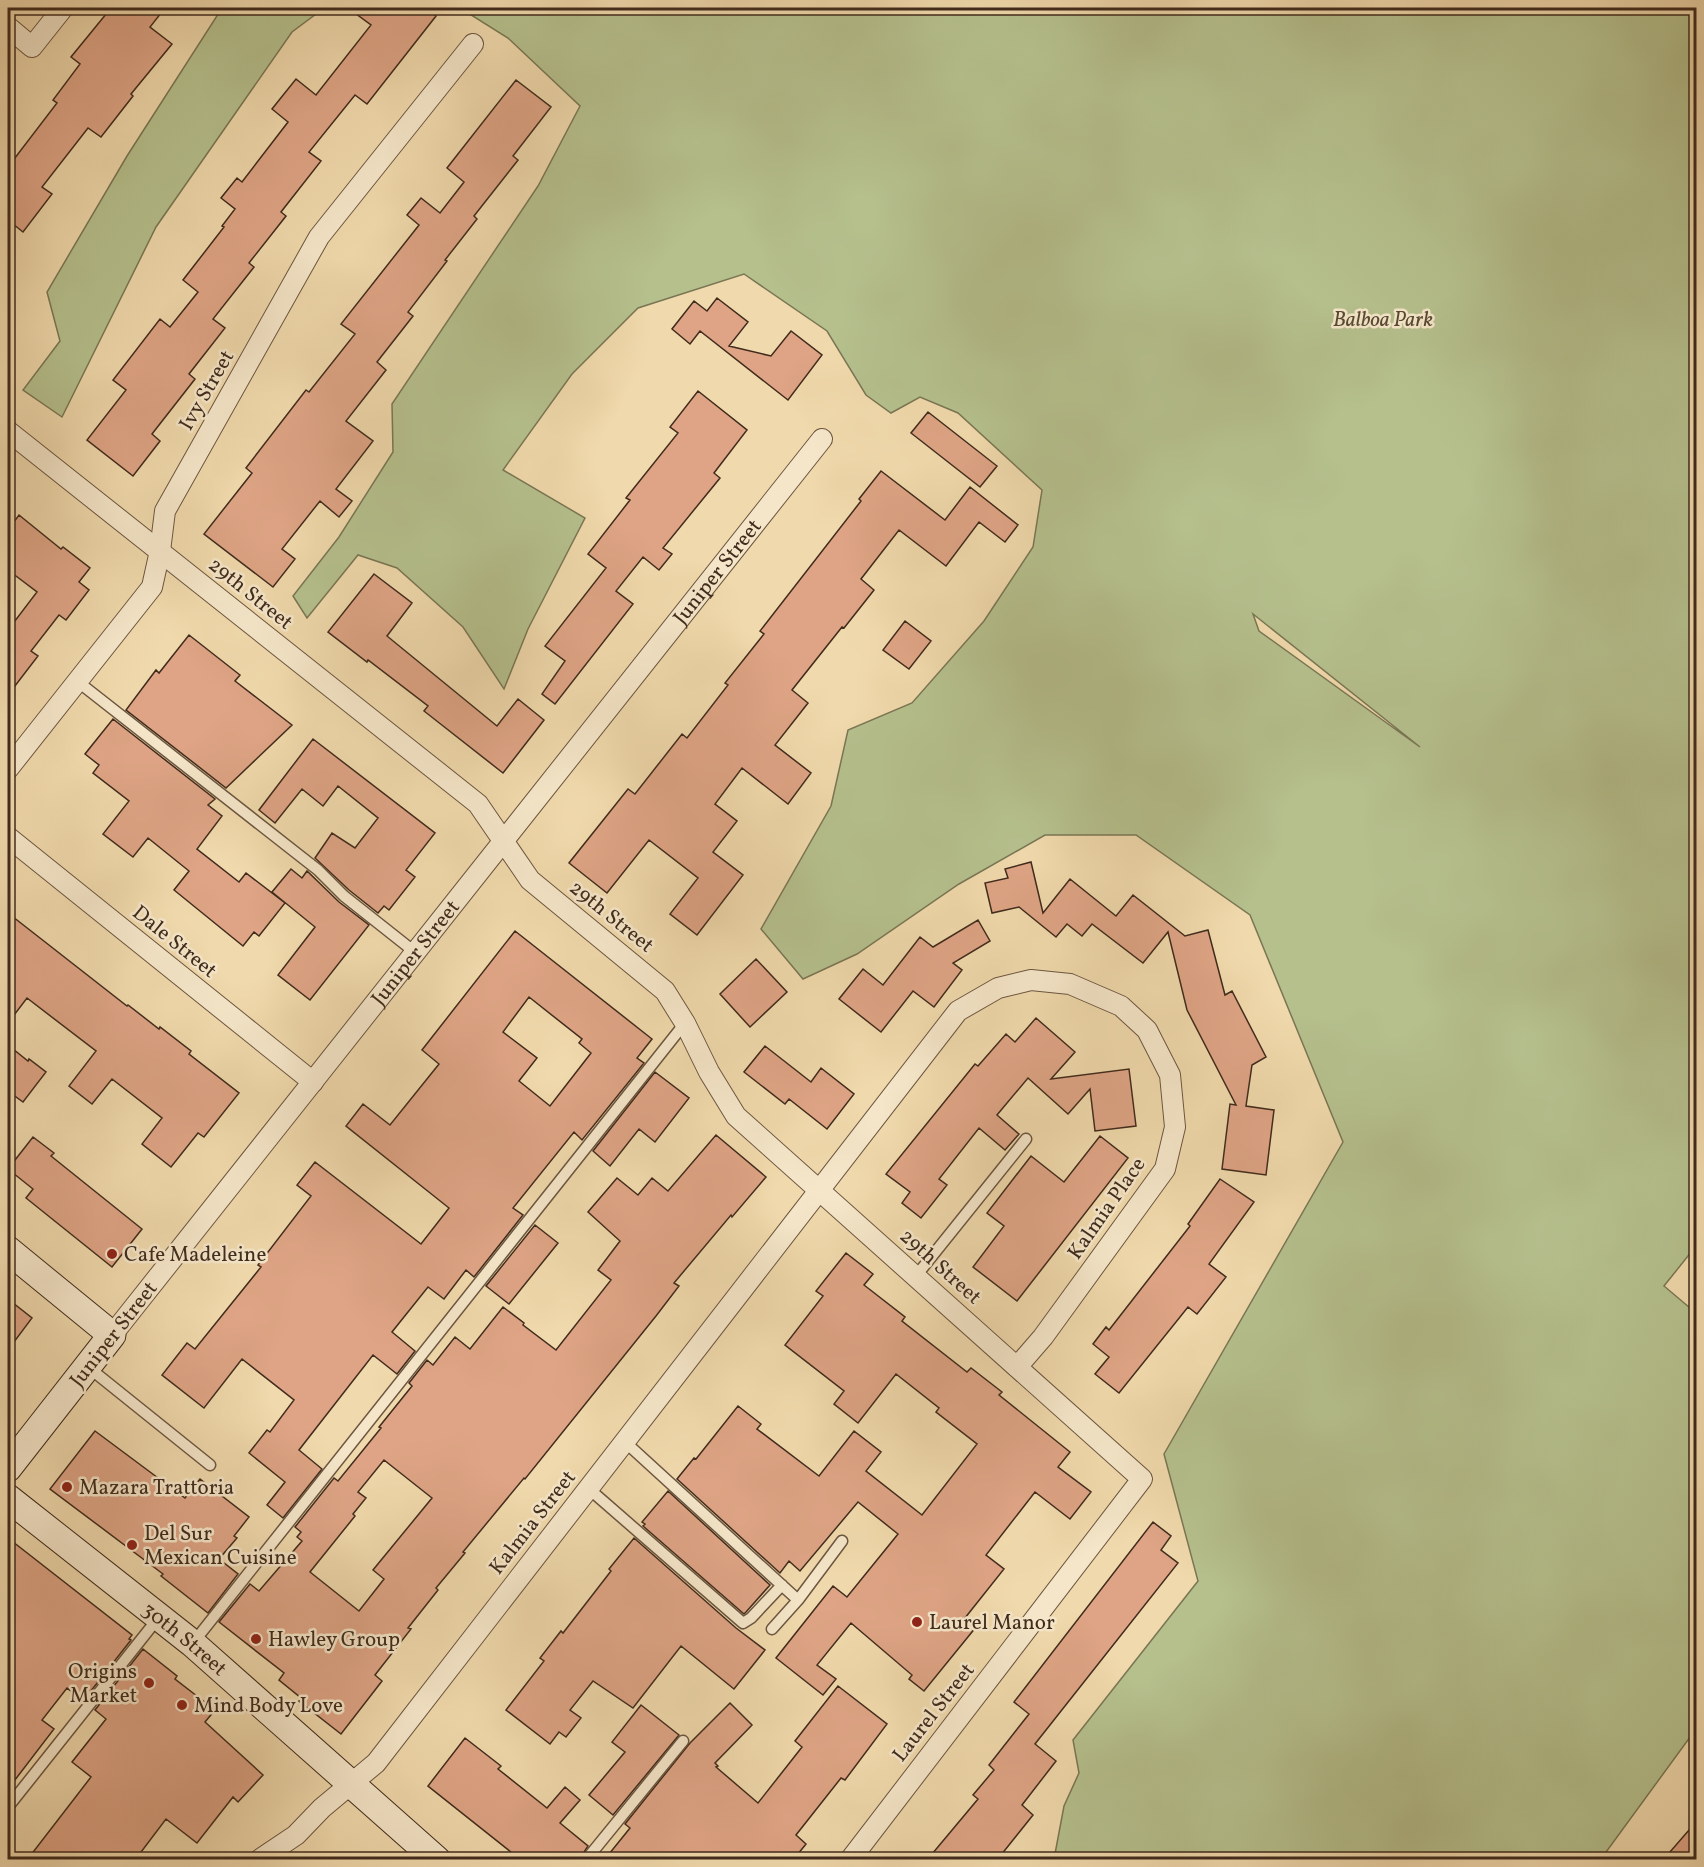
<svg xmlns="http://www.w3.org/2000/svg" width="1704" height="1867" font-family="Vollkorn,serif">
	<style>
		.green { fill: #b5c08d; stroke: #7a7654; stroke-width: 1.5; fill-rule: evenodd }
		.building { fill: #dea485; stroke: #402b1c; stroke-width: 1.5; fill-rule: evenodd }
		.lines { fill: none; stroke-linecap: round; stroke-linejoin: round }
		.lane-casing { stroke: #6c5640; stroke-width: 13 }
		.street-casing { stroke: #6c5640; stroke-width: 22 }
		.secondary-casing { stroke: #402b1c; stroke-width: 29 }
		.lane { stroke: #f5e6c9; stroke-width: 10 }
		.street { stroke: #f5e6c9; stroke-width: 20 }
		.secondary { stroke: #f5e6c9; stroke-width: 27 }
		.poi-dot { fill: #8f2418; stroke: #f5e6c9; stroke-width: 2 }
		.labels { text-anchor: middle; stroke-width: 5; stroke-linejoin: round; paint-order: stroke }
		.park-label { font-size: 21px; font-style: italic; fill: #574933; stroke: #f5e6c9 }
		.street-label { font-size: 21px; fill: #402b1c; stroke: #f5e6c9 }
		.poi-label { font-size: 21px; fill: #402b1c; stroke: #f5e6c9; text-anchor: start }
	</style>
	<rect width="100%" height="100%" fill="#f0d9ac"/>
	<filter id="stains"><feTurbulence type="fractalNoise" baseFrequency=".00333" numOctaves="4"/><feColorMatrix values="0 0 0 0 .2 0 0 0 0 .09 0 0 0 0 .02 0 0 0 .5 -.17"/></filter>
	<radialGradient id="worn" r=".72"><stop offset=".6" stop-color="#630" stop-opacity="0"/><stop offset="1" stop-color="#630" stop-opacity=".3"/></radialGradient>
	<path class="green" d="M 222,8 L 324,8 L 292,32 L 156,227 L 62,417 L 23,390 L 60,341 L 47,292 L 127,156 Z
		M 460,8 L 1696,8 L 1696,1246 L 1664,1286 L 1696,1313 L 1696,1735 L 1693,1733 L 1601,1859 L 1054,1859 L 1064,1806 L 1079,1773 L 1073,1740 L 1198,1581 L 1164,1454 L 1343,1142 L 1250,915 L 1136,835 L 1045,835 L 959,884 L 857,954 L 803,979 L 761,929 L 831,806 L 848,730 L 912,703 L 984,621 L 1033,547 L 1042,490 L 958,413 L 920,397 L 891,413 L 866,395 L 827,331 L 744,274 L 638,308 L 572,374 L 503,470 L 585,518 L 528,629 L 504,689 L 463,627 L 397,568 L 358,555 L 307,618 L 293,596 L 339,537 L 393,452 L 392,404 L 538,186 L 580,106 L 508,38 ZM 1253,614 L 1420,747 L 1259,631 Z"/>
	<path class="building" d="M 111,8 L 165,8 L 150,27 L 172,44 L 131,94 L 133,96 L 101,137 L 88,128 L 42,187 L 52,194 L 23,232 L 8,220 L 8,167 L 57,103 L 53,100 L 80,64 L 71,57 Z
		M 348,8 L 426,8 L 436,16 L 367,104 L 355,95 L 309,152 L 321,161 L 281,212 L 286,216 L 249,263 L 254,267 L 213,319 L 225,328 L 189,374 L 195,379 L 152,434 L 160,441 L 133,476 L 87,440 L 126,390 L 113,380 L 160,319 L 170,327 L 198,292 L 183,280 L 224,227 L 222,226 L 235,209 L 221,198 L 237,178 L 242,182 L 288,122 L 272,109 L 296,79 L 316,95 L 371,25 Z
		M 516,80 L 551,107 L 513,156 L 518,160 L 474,216 L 477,219 L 445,260 L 447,261 L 408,312 L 413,316 L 377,362 L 386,370 L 346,421 L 373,441 L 336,489 L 352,501 L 339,517 L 320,501 L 282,549 L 295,559 L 273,587 L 204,534 L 252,473 L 246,468 L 306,390 L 309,392 L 355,334 L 341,324 L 419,225 L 407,215 L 421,198 L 440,213 L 464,182 L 447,168 Z
		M 717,298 L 748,322 L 729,346 L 771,356 L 791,331 L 822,355 L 788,400 L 700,331 L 690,344 L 672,329 L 694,301 L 707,311 Z
		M 698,391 L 747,430 L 714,473 L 720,478 L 663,548 L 672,554 L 659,570 L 643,557 L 616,591 L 633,604 L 555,704 L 542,694 L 565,661 L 545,646 L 606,568 L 588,554 L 630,500 L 626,498 L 678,433 L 670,427 Z
		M 928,412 L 997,466 L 980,487 L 911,433 Z
		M 881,471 L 945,520 L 970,487 L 1018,525 L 1005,542 L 979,522 L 946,566 L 899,530 L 861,579 L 874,590 L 844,628 L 842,627 L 792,690 L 808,703 L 775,745 L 811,773 L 788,804 L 742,768 L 715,804 L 737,821 L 713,852 L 743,875 L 697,935 L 670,914 L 698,878 L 649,840 L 607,893 L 569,863 L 628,789 L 635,794 L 682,734 L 687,738 L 728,685 L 725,683 L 764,634 L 760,631 L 861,501 L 859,499 Z
		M 19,515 L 61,549 L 63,547 L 90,568 L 79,582 L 89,590 L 66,620 L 59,615 L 31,651 L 38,656 L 8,695 L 8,630 L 37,592 L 8,570 L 8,530 Z
		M 374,574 L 412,603 L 387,636 L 497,726 L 518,699 L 544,720 L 503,773 L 424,711 L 428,706 L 368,660 L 367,662 L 328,632 Z
		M 905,621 L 931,641 L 909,669 L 883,650 Z
		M 189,635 L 240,675 L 235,681 L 292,725 L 226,788 L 126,710 L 156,670 L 159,673 Z
		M 113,719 L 215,799 L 208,805 L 222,816 L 197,849 L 239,882 L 246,873 L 285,903 L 259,936 L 254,932 L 243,946 L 174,890 L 189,871 L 148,838 L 133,857 L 103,834 L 129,801 L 93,773 L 99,765 L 85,754 Z
		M 313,739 L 435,833 L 406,870 L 415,877 L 389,910 L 384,906 L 378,913 L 349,890 L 315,858 L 332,833 L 355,848 L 378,818 L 338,786 L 323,806 L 302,789 L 275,823 L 259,810 Z
		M 1031,862 L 1043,913 L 1070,879 L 1116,916 L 1133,895 L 1185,936 L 1208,930 L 1225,995 L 1232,991 L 1266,1057 L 1252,1065 L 1246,1106 L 1274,1110 L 1266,1175 L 1222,1169 L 1230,1104 L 1236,1105 L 1187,1010 L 1168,932 L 1143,963 L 1092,924 L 1082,936 L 1067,924 L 1056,937 L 1019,907 L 992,913 L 985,883 L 1008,878 L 1005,869 Z
		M 291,869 L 302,878 L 307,871 L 339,902 L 369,925 L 310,1000 L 278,975 L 315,927 L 272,892 Z
		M 8,913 L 127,1006 L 128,1005 L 159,1029 L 160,1027 L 191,1051 L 189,1054 L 239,1093 L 204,1137 L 198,1133 L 171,1167 L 142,1144 L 162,1118 L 112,1079 L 92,1104 L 69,1086 L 96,1051 L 27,998 L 8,1023 Z
		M 978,920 L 990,941 L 953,963 L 962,970 L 934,1007 L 913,991 L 881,1032 L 839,999 L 863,969 L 883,985 L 920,937 L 933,947 Z
		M 515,931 L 652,1039 L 637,1058 L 644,1063 L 582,1140 L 574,1132 L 513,1208 L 523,1215 L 474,1277 L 466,1270 L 444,1299 L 428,1287 L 392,1332 L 415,1351 L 397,1374 L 373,1355 L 299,1450 L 322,1469 L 283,1518 L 267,1505 L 285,1482 L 249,1453 L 267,1430 L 270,1432 L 294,1400 L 242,1359 L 204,1408 L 162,1375 L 187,1343 L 195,1349 L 261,1267 L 258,1265 L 311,1196 L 297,1185 L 315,1162 L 421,1244 L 449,1208 L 346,1126 L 363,1104 L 390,1125 L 439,1064 L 422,1050 ZM 529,997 L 582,1039 L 579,1043 L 591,1053 L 550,1106 L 519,1081 L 537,1058 L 503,1032 Z
		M 756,959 L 787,992 L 750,1027 L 720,994 Z
		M 1036,1018 L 1075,1052 L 1051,1079 L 1129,1069 L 1136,1126 L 1095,1131 L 1090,1089 L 1068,1114 L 1028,1078 L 997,1115 L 1019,1134 L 1005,1150 L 979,1128 L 939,1179 L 947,1185 L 921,1218 L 902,1203 L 910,1192 L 886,1174 L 975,1064 L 978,1066 L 1006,1034 L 1015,1042 Z
		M 8,1045 L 28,1061 L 29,1059 L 46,1072 L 23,1102 L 8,1091 Z
		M 765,1046 L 811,1082 L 821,1068 L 854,1094 L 827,1129 L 789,1099 L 785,1104 L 744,1072 Z
		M 655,1072 L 689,1098 L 655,1142 L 639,1129 L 610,1166 L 593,1151 Z
		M 716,1135 L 766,1177 L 732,1217 L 731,1215 L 674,1283 L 679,1286 L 656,1316 L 525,1479 L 524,1478 L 463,1552 L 465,1553 L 436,1588 L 438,1590 L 408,1628 L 411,1629 L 375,1675 L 382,1681 L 341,1734 L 299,1701 L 301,1698 L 279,1680 L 284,1673 L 219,1622 L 250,1584 L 259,1591 L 302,1541 L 297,1537 L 301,1532 L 295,1527 L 334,1478 L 338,1481 L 381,1428 L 379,1427 L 412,1386 L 409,1383 L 427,1360 L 433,1365 L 455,1337 L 470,1349 L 503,1307 L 524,1323 L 523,1325 L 556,1350 L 611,1280 L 598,1270 L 620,1241 L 588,1212 L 617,1178 L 638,1195 L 652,1178 L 668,1191 ZM 384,1460 L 432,1498 L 373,1570 L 384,1579 L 359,1611 L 310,1572 L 355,1516 L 353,1514 L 366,1498 L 358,1492 Z
		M 1100,1136 L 1128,1158 L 1017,1301 L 973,1267 L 1004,1226 L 987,1213 L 1031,1156 L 1064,1182 Z
		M 33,1137 L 54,1153 L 51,1156 L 142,1229 L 112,1267 L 26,1198 L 33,1189 L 8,1169 Z
		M 1220,1179 L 1254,1202 L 1209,1264 L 1226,1277 L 1197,1314 L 1188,1307 L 1119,1393 L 1095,1374 L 1109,1357 L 1093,1344 L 1106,1327 L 1109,1330 L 1190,1226 L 1188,1224 Z
		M 535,1225 L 558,1243 L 509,1304 L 486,1286 Z
		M 846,1253 L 873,1274 L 864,1285 L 905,1317 L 902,1321 L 967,1372 L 971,1368 L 1002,1392 L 999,1395 L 1070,1452 L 1058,1467 L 1091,1492 L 1070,1519 L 1035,1492 L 986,1555 L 1004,1569 L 965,1618 L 976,1627 L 924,1691 L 909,1679 L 912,1675 L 851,1623 L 817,1665 L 836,1679 L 823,1695 L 776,1658 L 833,1586 L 847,1597 L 898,1534 L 858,1502 L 800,1571 L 789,1561 L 780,1573 L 677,1479 L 694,1458 L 696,1459 L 738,1406 L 761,1424 L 757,1429 L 819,1476 L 854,1431 L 881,1452 L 866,1471 L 922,1515 L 977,1444 L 936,1412 L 939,1408 L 896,1374 L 858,1423 L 834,1404 L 844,1391 L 785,1345 L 823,1296 L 816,1291 Z
		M 8,1299 L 32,1318 L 8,1350 Z
		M 95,1431 L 185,1498 L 200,1479 L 249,1517 L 234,1536 L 237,1538 L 219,1559 L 238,1574 L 208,1613 L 161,1576 L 163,1574 L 50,1489 Z
		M 668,1491 L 770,1585 L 746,1612 L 744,1614 L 643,1526 L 645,1524 L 642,1522 Z
		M 1153,1522 L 1171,1536 L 1161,1550 L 1178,1563 L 1035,1744 L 1056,1761 L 1022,1805 L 1033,1815 L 997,1860 L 927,1860 L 978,1799 L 973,1795 L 994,1770 L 989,1765 L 1029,1714 L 1014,1702 Z
		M 8,1538 L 132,1635 L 129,1639 L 131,1640 L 83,1701 L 67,1688 L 42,1720 L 54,1729 L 8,1789 Z
		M 634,1538 L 736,1628 L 765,1650 L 734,1689 L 681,1646 L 633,1708 L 593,1681 L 570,1710 L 581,1718 L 566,1737 L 559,1732 L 550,1744 L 506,1710 L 544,1661 L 540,1658 L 561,1631 L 563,1633 L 611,1571 L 609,1569 Z
		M 143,1649 L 177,1676 L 175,1679 L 215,1710 L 205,1722 L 263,1775 L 238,1802 L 233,1797 L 197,1843 L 166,1819 L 135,1860 L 27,1860 L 91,1777 L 72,1762 L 106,1719 L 95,1710 Z
		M 838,1686 L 887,1724 L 845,1780 L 841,1778 L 796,1835 L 806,1844 L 793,1860 L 596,1860 L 600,1855 L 605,1859 L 630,1828 L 625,1824 L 690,1743 L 730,1703 L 752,1725 L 715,1763 L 718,1766 L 716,1767 L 758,1803 L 802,1747 L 795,1741 Z
		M 641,1705 L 679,1735 L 613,1815 L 589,1795 L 625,1752 L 612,1742 Z
		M 465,1738 L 501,1766 L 498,1769 L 547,1808 L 565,1787 L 580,1800 L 560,1823 L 588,1846 L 579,1860 L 521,1860 L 428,1786 Z
		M 1696,1822 L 1696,1860 L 1663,1860 Z"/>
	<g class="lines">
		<g class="lane-casing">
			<path id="lane" d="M 77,681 L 318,870 L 344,896 L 416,953
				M 916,1276 L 1026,1139
				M 88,1367 L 210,1465
				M 624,1441 L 798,1600
				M 588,1488 L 743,1623 L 751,1618 L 782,1585
				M 772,1629 L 798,1600 L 842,1541
				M 193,1643 L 685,1023
				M 8,1807 L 159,1617
				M 586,1860 L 683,1741"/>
		</g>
		<g class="street-casing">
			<g id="street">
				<path d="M 8,27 L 32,47 L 63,8"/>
				<path d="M 8,431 L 478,804 L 530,880 L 665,991 L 685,1023 L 709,1072 L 736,1116 L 1142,1479 L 850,1860"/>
				<path d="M 8,769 L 152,587 L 160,551 L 165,511 L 319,237 L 473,44"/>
				<path d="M 8,837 L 313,1082"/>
				<path id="s1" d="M 112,1335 L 822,439"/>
				<path d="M 259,1860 L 296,1835 L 322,1808 L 376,1763 L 958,1011 L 998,988 L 1031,980 L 1070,984 L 1121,1006 L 1147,1030 L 1170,1075 L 1175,1127 L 1165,1169 L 1043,1337 L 1017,1367"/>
			</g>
		</g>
		<g class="secondary-casing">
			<g id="secondary">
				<path d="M 8,1250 L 112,1335 L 8,1468"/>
				<path id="s2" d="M 8,1498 L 192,1643 L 437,1860"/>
			</g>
		</g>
		<use href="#lane" class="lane"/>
		<use href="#street" class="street"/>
		<use href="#secondary" class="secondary"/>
	</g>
	<g class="poi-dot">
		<circle cx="112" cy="1254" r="6"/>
		<circle cx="67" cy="1487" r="6"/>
		<circle cx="132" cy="1545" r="6"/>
		<circle cx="917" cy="1622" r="6"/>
		<circle cx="256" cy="1639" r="6"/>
		<circle cx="149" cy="1683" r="6"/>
		<circle cx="182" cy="1705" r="6"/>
	</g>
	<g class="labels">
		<g class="park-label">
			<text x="1383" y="326">Balboa Park</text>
		</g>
		<g class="street-label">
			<text transform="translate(206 390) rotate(-60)" y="7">Ivy Street</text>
			<text dy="7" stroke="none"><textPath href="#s1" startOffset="974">Juniper Street</textPath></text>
			<text transform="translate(251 593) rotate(39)" y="7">29th Street</text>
			<text transform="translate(612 916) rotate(39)" y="7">29th Street</text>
			<text transform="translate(175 941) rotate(39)" y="7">Dale Street</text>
			<text dy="7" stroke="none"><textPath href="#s1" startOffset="488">Juniper Street</textPath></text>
			<text transform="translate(1106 1208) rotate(-55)" y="7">Kalmia Place</text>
			<text transform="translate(941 1266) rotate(42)" y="7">29th Street</text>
			<text transform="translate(113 1334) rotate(-52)" y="7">Juniper Street</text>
			<text transform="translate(532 1522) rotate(-52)" y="7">Kalmia Street</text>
			<text dy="7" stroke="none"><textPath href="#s2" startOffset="226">30th Street</textPath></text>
			<text transform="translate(933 1712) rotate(-52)" y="7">Laurel Street</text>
		</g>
		<g class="poi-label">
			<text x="124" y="1261">Cafe Madeleine</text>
			<text x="79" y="1494">Mazara Trattoria</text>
			<text x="144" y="1540">Del Sur<tspan x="144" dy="24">Mexican Cuisine</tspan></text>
			<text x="929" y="1629">Laurel Manor</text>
			<text x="268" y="1646">Hawley Group</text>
			<text x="137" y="1678" text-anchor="end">Origins<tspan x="137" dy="24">Market</tspan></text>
			<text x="194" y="1712">Mind Body Love</text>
		</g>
	</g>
	<rect width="1704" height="1867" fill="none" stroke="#f0d9ac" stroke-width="30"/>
	<rect x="9" y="9" width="1686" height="1849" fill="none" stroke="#402b1c" stroke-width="3"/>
	<rect x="15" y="15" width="1674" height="1837" fill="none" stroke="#402b1c" stroke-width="1.5"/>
	<rect width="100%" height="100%" filter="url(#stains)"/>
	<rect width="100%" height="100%" fill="url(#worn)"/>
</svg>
